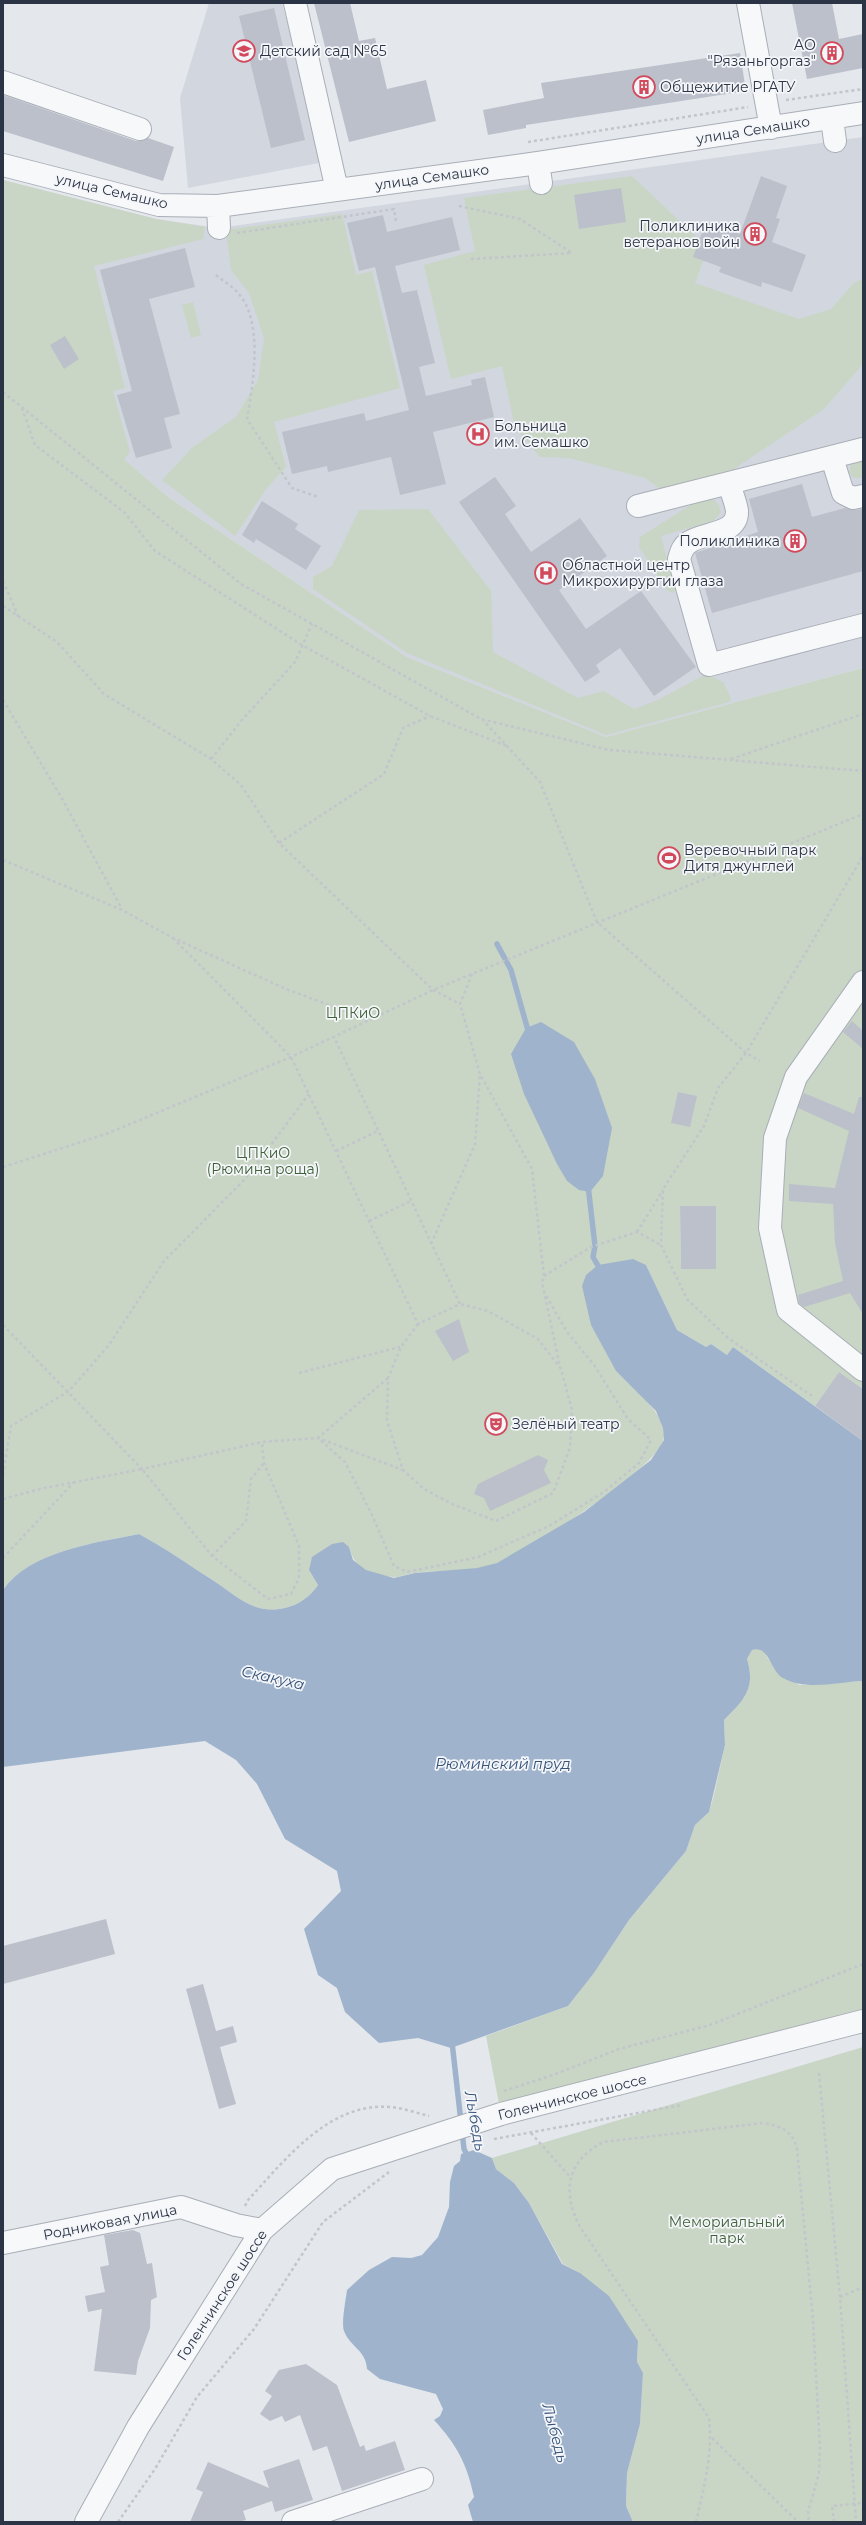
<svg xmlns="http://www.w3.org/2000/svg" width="866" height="2525" font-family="Montserrat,sans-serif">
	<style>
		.built { fill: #d2d6de }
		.green { fill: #c9d6c5; fill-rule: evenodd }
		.water { fill: #9fb4cc }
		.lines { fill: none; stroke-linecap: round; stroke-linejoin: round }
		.stream { stroke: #9fb4cc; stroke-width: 5.5 }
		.building { fill: #bbc0ca }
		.minor-casing { stroke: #a9aeb7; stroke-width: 24 }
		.path { stroke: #c2c5cb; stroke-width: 2.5; stroke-dasharray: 3 3; stroke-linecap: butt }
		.minor { stroke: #f7f8fa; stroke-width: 22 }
		.labels { text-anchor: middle; stroke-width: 3.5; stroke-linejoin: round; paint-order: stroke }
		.poi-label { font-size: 14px; fill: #2b3445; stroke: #f4f6f9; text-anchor: start }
		.street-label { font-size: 14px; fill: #2b3445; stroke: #f4f6f9 }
		.park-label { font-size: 14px; fill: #3f6138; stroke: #f4f6f9 }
		.water-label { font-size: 15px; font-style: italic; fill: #34527a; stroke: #f4f6f9 }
	</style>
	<rect width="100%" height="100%" fill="#e4e7ec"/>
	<path class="built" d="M 209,3 L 282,3 L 324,162 L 188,188 L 180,98 Z
		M 863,137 L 863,668 L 606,737 L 407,657 L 168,497 L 124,459 L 3,180 L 156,219 L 219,228 Z"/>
	<path class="green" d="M 632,176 L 708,248 L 695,283 L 799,319 L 831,309 L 853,284 L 863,278 L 863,364 L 824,409 L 717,480 L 670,496 L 645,478 L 569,458 L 540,457 L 515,427 L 502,366 L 451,379 L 424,265 L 475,251 L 464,198 Z
		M 3,180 L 156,219 L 205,227 L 203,239 L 94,266 L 125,388 L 113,391 L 130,452 L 124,459 L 168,497 L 407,657 L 606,737 L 863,668 L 863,1389 L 839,1372 L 815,1406 L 733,1347 L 727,1355 L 711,1344 L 706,1347 L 677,1330 L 646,1265 L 616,1371 C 631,1386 671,1417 663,1441 C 655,1469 528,1551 497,1563 C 472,1573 443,1569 416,1573 C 409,1573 400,1578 393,1577 C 385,1576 373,1574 366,1570 C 356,1565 352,1557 349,1547 L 309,1570 L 318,1585 C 307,1602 286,1612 265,1609 C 247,1607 229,1591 214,1581 C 189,1565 165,1548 139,1534 C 95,1543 30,1551 3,1590 ZM 680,1206 L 716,1206 L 716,1269 L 681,1269 Z
		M 342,214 L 356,275 L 372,271 L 400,388 L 274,422 L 286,467 L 266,489 L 235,536 L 162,480 L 193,447 L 236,417 L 258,380 L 264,338 L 249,293 L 231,270 L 226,230 Z
		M 193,302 L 201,335 L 191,338 L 182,305 Z
		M 863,458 L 863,478 L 854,478 L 849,473 L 852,460 Z
		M 712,498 L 719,505 L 721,513 L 713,521 L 661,536 L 675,590 L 672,593 L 667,590 L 639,547 L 640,537 L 697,501 Z
		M 428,509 L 491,591 L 493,652 L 578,698 L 604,691 L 634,709 L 658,700 L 706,674 L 723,682 L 731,698 L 729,702 L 606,735 L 407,653 L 313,589 L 313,577 L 332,566 L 359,510 Z
		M 758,1648 L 764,1651 L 768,1659 L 799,1685 L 863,1681 L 863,2021 L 501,2114 L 486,2036 L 568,2006 L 594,1973 L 629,1920 L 686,1851 L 695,1825 L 709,1812 L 714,1795 L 725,1745 L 724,1720 C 744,1700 756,1687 747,1659 L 752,1650 Z
		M 863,2047 L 863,2522 L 633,2522 L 626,2506 L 627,2473 L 640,2424 L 643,2373 L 637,2363 L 638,2341 L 580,2273 L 563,2264 L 529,2203 L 514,2183 L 496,2169 L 492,2158 Z"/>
	<path class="water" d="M 541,1022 L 574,1042 L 595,1079 L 612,1128 L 603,1176 L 590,1192 L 579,1190 L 567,1181 L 557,1164 L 524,1094 L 511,1054 L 526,1028 Z
		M 633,1259 L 646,1265 L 677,1330 L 706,1347 L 711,1344 L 727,1355 L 733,1347 L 863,1441 L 863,1681 C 839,1682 805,1691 783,1678 C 770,1671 770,1645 752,1650 L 747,1659 C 756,1688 744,1700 724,1720 L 725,1745 L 709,1812 L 695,1825 L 686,1851 L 629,1920 L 594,1973 L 568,2006 L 451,2048 L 418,2038 L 379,2043 L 345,2012 L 337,1988 L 318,1975 L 304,1929 L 341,1891 L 337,1871 L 285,1839 L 257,1784 L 236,1760 L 205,1741 L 3,1767 L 3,1590 C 30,1551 95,1543 139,1534 C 165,1548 189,1565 214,1581 C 229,1591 247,1607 265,1609 C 286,1612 307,1602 318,1585 L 309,1570 L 312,1557 L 332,1544 L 343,1542 L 349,1547 L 353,1560 L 366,1570 L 394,1578 L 415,1573 L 477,1568 L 497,1563 L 584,1512 L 651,1460 L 664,1440 L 663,1428 L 656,1411 L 616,1371 L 591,1325 L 582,1286 L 586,1275 L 598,1265 Z
		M 474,2150 L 492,2158 L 496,2169 L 514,2183 L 529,2203 L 562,2264 L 580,2273 L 609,2296 L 638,2341 L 637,2362 L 643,2373 L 640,2424 L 627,2473 L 626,2506 L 633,2522 L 473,2522 L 468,2505 L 474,2497 C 467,2464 457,2445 434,2420 L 440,2416 L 443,2409 L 436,2394 L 380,2379 L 367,2369 C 366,2350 350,2347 344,2331 C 341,2323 346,2299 347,2290 L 369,2270 L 392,2257 L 411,2258 L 422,2255 L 438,2237 L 449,2207 L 450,2182 L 454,2166 L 460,2161 L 461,2154 Z"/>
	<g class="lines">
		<path class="stream" d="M 497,944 L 511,970 L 529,1034
			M 588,1185 L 595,1246 L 593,1257 L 601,1271
			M 452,2042 L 461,2122
			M 462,2131 L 464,2149 L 469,2159"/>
	</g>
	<path class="building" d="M 314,3 L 350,3 L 359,41 L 375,38 L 387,89 L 426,80 L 436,121 L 349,142 Z
		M 792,3 L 832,3 L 839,39 L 863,34 L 863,68 L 807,79 Z
		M 274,8 L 305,140 L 271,148 L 239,16 Z
		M 740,53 L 746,91 L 526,125 L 526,128 L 488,135 L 483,110 L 544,98 L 541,83 Z
		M 3,95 L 136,141 L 148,138 L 174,147 L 163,181 L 3,131 Z
		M 761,176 L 787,186 L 776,218 L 780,219 L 772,242 L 806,255 L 792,292 L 762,282 L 761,287 L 719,272 L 721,267 L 693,257 L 706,222 L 740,234 Z
		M 621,188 L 626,222 L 579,229 L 574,195 Z
		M 383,215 L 387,232 L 452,217 L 460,250 L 395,266 L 402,293 L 417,290 L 435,363 L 419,367 L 426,396 L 472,385 L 471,380 L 485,377 L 494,417 L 433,432 L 446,484 L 400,495 L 391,457 L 328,472 L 327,466 L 292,474 L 282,432 L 364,413 L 366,421 L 409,410 L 375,267 L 359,271 L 347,223 Z
		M 185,248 L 195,287 L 149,299 L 180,414 L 164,418 L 172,448 L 136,458 L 117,395 L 132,391 L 100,270 Z
		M 65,336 L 79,359 L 64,369 L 50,345 Z
		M 495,477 L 516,506 L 505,514 L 531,552 L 580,518 L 607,556 L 559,590 L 586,629 L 641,591 L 696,667 L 654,696 L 620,648 L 596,665 L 600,672 L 585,682 L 459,502 Z
		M 802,484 L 812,517 L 845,508 L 855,510 L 863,509 L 863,571 L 712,613 L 695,553 L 758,532 L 749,499 Z
		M 262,501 L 298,524 L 295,529 L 321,546 L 306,570 L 256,539 L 254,543 L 242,535 Z
		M 852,1021 L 863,1031 L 863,1049 L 843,1032 Z
		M 678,1092 L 697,1096 L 690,1127 L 671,1123 Z
		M 804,1093 L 854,1114 L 859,1097 L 863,1097 L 863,1314 L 850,1293 L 804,1307 L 799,1303 L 798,1295 L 843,1281 L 835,1243 L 833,1204 L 789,1201 L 789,1184 L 835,1188 L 849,1131 L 798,1108 Z
		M 680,1206 L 716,1206 L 716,1269 L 681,1269 Z
		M 459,1319 L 469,1352 L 453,1361 L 435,1331 Z
		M 839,1372 L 863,1389 L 863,1441 L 815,1406 Z
		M 538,1455 L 548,1460 L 544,1470 L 551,1483 L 490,1511 L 484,1498 L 474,1494 L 478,1484 Z
		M 106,1919 L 115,1954 L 3,1984 L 3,1946 Z
		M 203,1984 L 216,2031 L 233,2026 L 237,2042 L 220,2047 L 236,2104 L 219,2109 L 186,1989 Z
		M 133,2230 L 140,2233 L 147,2264 L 152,2263 L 157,2297 L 151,2300 L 150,2328 L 138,2361 L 136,2375 L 94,2371 L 102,2309 L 88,2312 L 85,2296 L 105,2292 L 100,2267 L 109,2265 L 104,2235 Z
		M 306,2364 L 337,2385 L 360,2447 L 364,2445 L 366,2451 L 395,2441 L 405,2470 L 342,2491 L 327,2446 L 313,2451 L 300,2415 L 285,2422 L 282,2416 L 270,2421 L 260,2414 L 272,2396 L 265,2391 L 279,2370 Z
		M 299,2459 L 313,2500 L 275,2512 L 272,2501 L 243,2511 L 246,2520 L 238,2522 L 190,2522 L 203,2492 L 196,2489 L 208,2462 L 269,2488 L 263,2471 Z"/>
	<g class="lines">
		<g class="minor-casing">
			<path id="minor" d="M 295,3 L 337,190
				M 748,3 L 771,128
				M 3,82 L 140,129
				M 832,119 L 835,141
				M 538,163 L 541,183
				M 3,165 L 159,205 L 218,206 L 538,163 L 863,113
				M 218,206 L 219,228
				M 832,458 L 843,493 L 853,498 L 863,496
				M 729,483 C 731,492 736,502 737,511 C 738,536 701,532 688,543 C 682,547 681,553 679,559 L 709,665 L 863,625
				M 638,506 L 863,449
				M 863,982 L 796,1077 L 775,1138 L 770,1228 L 788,1310 L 863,1370
				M 3,2243 L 181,2207 L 236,2225 L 262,2230
				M 86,2522 L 138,2427 L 262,2230 L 332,2169 L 501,2114 L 863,2021
				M 293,2522 L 422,2479"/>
		</g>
		<path class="path" d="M 786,100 L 863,89
			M 528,142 L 748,107
			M 459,206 L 520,219 L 572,253
			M 237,233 L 394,209 L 396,221
			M 471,259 L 572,253
			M 216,275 C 223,281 232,286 238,293 C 264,321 253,384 247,419 L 292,488 L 318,497
			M 3,392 L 241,584 L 481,719 L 609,750 L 863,771
			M 22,408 L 35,445 L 124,512 L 155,551 L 302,645 L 430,716 L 507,746
			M 3,581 L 19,618
			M 3,606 L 57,642 L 104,694 L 211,759 L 241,785 L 279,843 L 433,990 L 460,1004
			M 3,700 L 60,795 L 122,909
			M 482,719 L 540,782 L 597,922 L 746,1053 L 760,1061
			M 211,759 L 242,720 L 295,662 L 312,624
			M 731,759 L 863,714
			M 279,843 L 384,774 L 403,728 L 430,716
			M 3,860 L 122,910 L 173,938 L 286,989 L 370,1020
			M 173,938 L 291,1057 L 418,1324 L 460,1304 L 334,1037
			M 472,974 L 460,1004 L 480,1074 L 532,1169 L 544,1276 L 542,1282 L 560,1367
			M 336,1151 L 378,1131
			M 3,1167 L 106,1134 L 291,1057 L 433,990 L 863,814
			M 369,1221 L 411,1201
			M 637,1232 L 663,1190
			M 431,1244 L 475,1144 L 480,1074
			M 544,1276 L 591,1247 L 637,1232 L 661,1245
			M 418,1324 L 401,1347 L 388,1378 L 387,1421 L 403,1470 L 424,1489 L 452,1504 L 496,1521 L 553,1493 L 570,1448 L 572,1410 L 561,1369 L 538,1339 L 488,1311 L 460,1304
			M 3,1325 L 142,1469 L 262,1442 L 318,1438 L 403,1470
			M 299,1373 L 400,1347
			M 388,1378 L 318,1438 L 345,1462 L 373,1517 L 394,1566 L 407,1572 L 478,1557 L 549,1526 L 604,1492 L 639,1463 L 651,1440 L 628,1419 L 594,1365 L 567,1332 L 544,1292
			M 812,1396 L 728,1338 L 687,1299 L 661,1245 L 663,1189 L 704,1126 L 718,1088 L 746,1053 L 863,856
			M 3,1475 L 11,1426 L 69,1391 L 109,1345 L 164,1261 L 246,1178 L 309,1094
			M 3,1499 L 40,1489 L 142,1469 L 212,1556 L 268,1599 L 291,1594 L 299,1578 L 299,1546 L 264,1463 L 262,1442
			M 212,1556 L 246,1521 L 251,1479 L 264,1463
			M 3,1558 L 74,1482
			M 819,2073 L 840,2297 L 856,2522
			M 504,2091 L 553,2075 L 619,2049 L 710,2025 L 863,1964
			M 531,2133 L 571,2178
			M 494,2139 L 682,2105
			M 245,2206 L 248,2200 C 285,2160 329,2102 390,2107 C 403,2108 417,2113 429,2116
			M 840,2297 L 863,2287
			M 712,2438 L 798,2522
			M 118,2522 L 155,2469 L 197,2397 L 254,2329 L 323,2222 L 389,2172
			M 696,2522 C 704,2487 713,2454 709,2418 L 580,2227 C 562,2192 566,2162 603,2142 L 763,2123 C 781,2126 793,2131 797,2149 L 813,2320 L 820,2448 L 819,2473 L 808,2512 L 809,2522
			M 834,2522 L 832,2506 L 863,2503"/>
		<use href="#minor" class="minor"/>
	</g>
	<defs>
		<g id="school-ring" transform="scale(1.15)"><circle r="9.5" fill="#f4f6f9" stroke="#d1495b" stroke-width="1.5"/><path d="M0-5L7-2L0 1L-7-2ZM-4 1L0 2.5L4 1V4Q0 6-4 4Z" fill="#d1495b"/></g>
		<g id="building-ring" transform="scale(1.15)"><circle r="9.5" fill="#f4f6f9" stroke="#d1495b" stroke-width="1.5"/><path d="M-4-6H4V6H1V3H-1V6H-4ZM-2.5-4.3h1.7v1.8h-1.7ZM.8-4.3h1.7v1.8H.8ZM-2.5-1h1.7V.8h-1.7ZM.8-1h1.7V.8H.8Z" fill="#d1495b"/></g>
		<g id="hospital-ring" transform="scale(1.15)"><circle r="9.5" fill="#f4f6f9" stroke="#d1495b" stroke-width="1.5"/><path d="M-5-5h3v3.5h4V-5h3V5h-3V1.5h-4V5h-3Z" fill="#d1495b"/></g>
		<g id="stadium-ring" transform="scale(1.15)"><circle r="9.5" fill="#f4f6f9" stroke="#d1495b" stroke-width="1.5"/><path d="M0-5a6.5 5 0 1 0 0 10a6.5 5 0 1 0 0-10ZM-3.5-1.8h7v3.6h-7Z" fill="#d1495b"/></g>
		<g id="theatre-ring" transform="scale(1.15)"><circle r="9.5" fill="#f4f6f9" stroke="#d1495b" stroke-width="1.5"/><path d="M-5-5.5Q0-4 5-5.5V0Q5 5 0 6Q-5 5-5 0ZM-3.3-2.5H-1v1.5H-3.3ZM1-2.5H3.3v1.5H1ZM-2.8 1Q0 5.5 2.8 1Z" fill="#d1495b"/></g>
	</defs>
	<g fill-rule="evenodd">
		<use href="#school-ring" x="244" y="51"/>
		<use href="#building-ring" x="832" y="53"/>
		<use href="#building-ring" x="644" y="87"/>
		<use href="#building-ring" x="755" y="234"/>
		<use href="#hospital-ring" x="478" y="434"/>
		<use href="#building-ring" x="795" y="541"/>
		<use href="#hospital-ring" x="546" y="573"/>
		<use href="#stadium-ring" x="669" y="858"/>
		<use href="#theatre-ring" x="496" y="1424"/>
	</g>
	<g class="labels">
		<g class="poi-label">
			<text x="816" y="50" text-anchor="end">АО<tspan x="816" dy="16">"Рязаньгоргаз"</tspan></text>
			<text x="260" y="56">Детский сад №65</text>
			<text x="660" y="92">Общежитие РГАТУ</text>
			<text x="740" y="231" text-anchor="end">Поликлиника<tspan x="740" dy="16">ветеранов войн</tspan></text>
			<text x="494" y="431">Больница<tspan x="494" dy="16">им. Семашко</tspan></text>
			<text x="780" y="546" text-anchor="end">Поликлиника</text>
			<text x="562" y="570">Областной центр<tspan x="562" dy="16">Микрохирургии глаза</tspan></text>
			<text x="684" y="855">Веревочный парк<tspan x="684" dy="16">Дитя джунглей</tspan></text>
			<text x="512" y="1429">Зелёный театр</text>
		</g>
		<g class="street-label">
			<text transform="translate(753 130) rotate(-9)" y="5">улица Семашко</text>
			<text transform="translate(432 177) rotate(-8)" y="5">улица Семашко</text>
			<text transform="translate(112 191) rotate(13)" y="5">улица Семашко</text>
			<text transform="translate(572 2097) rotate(-14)" y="5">Голенчинское шоссе</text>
			<text transform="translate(110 2222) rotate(-11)" y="5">Родниковая улица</text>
			<text transform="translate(222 2295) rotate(-57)" y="5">Голенчинское шоссе</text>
		</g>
		<g class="park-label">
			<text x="353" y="1018">ЦПКиО</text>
			<text x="263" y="1158">ЦПКиО<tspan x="263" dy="16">(Рюмина роща)</tspan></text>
			<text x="727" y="2227">Мемориальный<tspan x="727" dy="16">парк</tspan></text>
		</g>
		<g class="water-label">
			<text transform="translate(273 1678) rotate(13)" y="5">Скакуха</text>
			<text x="503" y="1769">Рюминский пруд</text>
			<text transform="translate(475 2121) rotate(80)" y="5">Лыбедь</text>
			<text transform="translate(555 2433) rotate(75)" y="5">Лыбедь</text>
		</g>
	</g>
	<rect width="866" height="2525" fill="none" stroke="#2b3445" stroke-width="8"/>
</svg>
